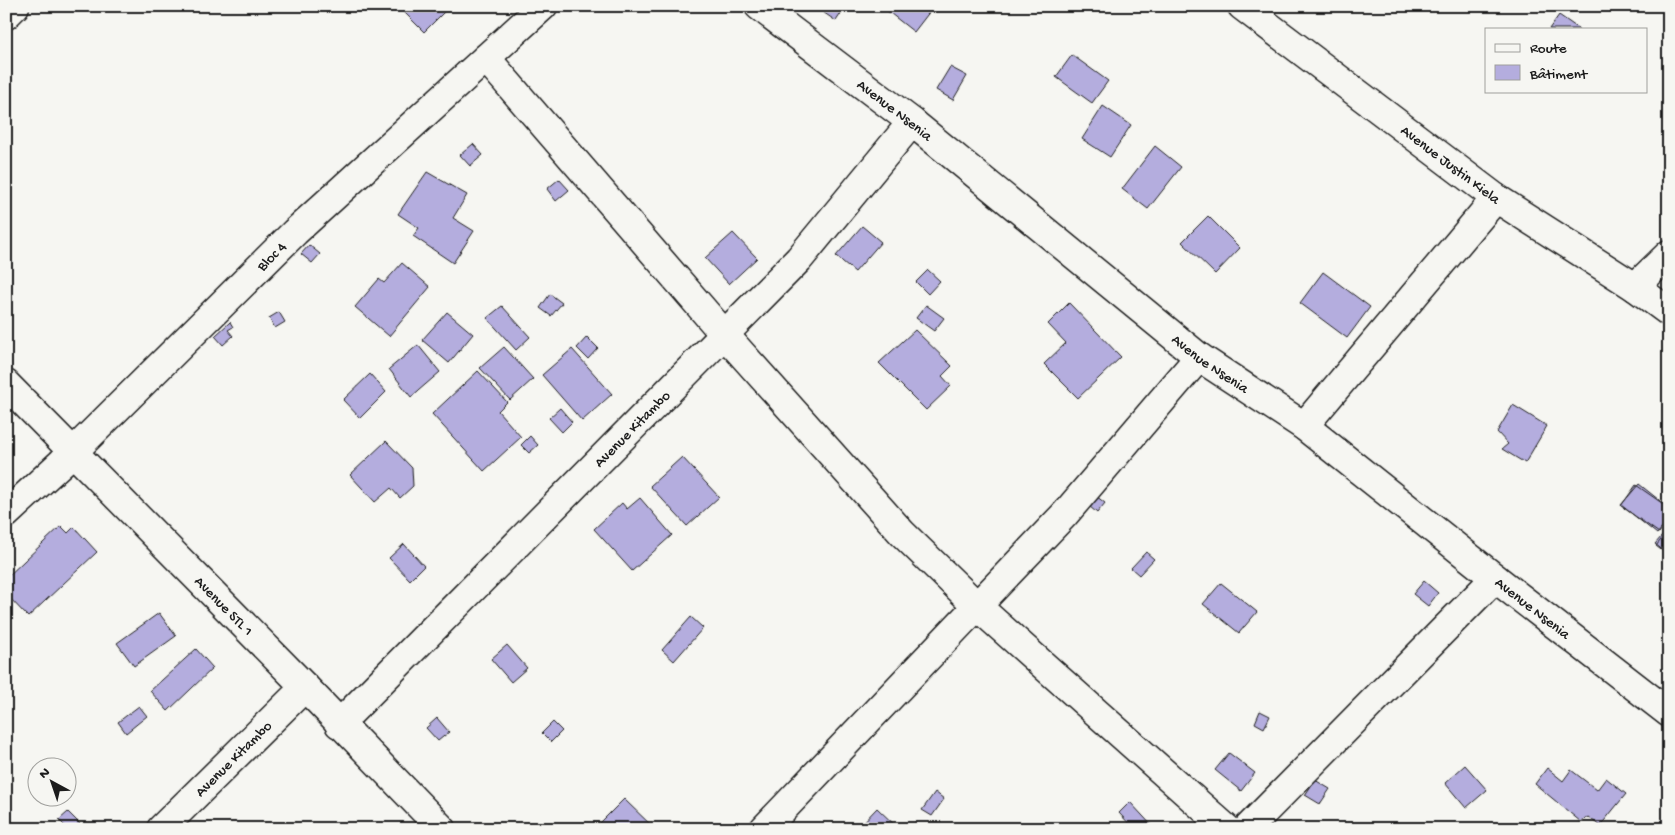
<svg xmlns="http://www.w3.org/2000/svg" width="1675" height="835" font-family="'Gochi Hand',sans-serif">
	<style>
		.building { fill: #b4adde; stroke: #1c1c1c }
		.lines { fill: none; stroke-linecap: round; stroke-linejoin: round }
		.minor-casing { stroke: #1c1c1c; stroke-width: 31 }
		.minor { stroke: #f6f6f2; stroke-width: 28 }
		.labels { text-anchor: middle; stroke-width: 5; stroke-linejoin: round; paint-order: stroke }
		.street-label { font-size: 15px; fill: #1c1c1c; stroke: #f6f6f2 }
	</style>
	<rect width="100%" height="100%" fill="#f6f6f2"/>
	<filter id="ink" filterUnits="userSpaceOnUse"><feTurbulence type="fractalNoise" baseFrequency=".02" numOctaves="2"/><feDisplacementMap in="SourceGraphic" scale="10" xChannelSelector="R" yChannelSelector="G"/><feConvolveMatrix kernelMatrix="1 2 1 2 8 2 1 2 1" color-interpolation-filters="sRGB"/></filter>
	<g filter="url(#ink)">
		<path class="building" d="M 398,6 L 450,6 L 424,32 Z
			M 814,6 L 846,6 L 836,21 Z
			M 881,6 L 934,6 L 914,32 Z
			M 1559,15 L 1579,29 L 1549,29 Z
			M 1072,55 L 1108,81 L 1092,103 L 1056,77 Z
			M 950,67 L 967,76 L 953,100 L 936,90 Z
			M 1103,106 L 1131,125 L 1110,157 L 1082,139 Z
			M 473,144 L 483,155 L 470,166 L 460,155 Z
			M 1155,146 L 1181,167 L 1148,209 L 1122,189 Z
			M 427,172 L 467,195 L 453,218 L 474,231 L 453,263 L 413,236 L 419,228 L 398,214 Z
			M 559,179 L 569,190 L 556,201 L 547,189 Z
			M 1208,216 L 1240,248 L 1215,274 L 1182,242 Z
			M 862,226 L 881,242 L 855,272 L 836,256 Z
			M 733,233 L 757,258 L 729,284 L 705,258 Z
			M 309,245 L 320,254 L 312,263 L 301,254 Z
			M 402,263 L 430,287 L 389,336 L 355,307 L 379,279 L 384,283 Z
			M 928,270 L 940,281 L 928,294 L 916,282 Z
			M 1323,272 L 1370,307 L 1347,338 L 1300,303 Z
			M 550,294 L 562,303 L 551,316 L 540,308 Z
			M 1069,303 L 1121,357 L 1078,398 L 1044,364 L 1066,343 L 1048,324 Z
			M 926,305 L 944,318 L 934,331 L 916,318 Z
			M 502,306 L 530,337 L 516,350 L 487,318 Z
			M 279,312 L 285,322 L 275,328 L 269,318 Z
			M 447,312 L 473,334 L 449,363 L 422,340 Z
			M 230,322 L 233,327 L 228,330 L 233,336 L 223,345 L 215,336 Z
			M 915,330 L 952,366 L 942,376 L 951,386 L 926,410 L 879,363 Z
			M 587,337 L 598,348 L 588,359 L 577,348 Z
			M 418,345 L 440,372 L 411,397 L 389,369 Z
			M 504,347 L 533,379 L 510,400 L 480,368 Z
			M 572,349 L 612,394 L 582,421 L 542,375 Z
			M 478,371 L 507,402 L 498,411 L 521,437 L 484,471 L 432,414 Z
			M 370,374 L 386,392 L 360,418 L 343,400 Z
			M 1513,405 L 1547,426 L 1525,463 L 1502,449 L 1508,444 L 1497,432 Z
			M 560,408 L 572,422 L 562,432 L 549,418 Z
			M 530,436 L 538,445 L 529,453 L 521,445 Z
			M 386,441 L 412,468 L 413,486 L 400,498 L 391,488 L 375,502 L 350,475 Z
			M 682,457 L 719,497 L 687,526 L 650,486 Z
			M 1639,484 L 1669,508 L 1669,520 L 1657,534 L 1621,505 Z
			M 1636,485 L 1669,508 L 1669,520 L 1659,533 L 1621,506 Z
			M 1096,496 L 1105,503 L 1097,513 L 1089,506 Z
			M 640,498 L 672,535 L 632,571 L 594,529 L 622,503 L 627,509 Z
			M 61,526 L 68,533 L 74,527 L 97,552 L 28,617 L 6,594 L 6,578 Z
			M 1669,528 L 1669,555 L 1655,544 Z
			M 1669,530 L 1669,556 L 1656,546 Z
			M 404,544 L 424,566 L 410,580 L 389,558 Z
			M 1146,552 L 1154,559 L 1139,575 L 1131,568 Z
			M 1424,581 L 1438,593 L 1428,606 L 1413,594 Z
			M 1221,583 L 1257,612 L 1239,633 L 1203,604 Z
			M 159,613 L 176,636 L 134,666 L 117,643 Z
			M 691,617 L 703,628 L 674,661 L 662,650 Z
			M 507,645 L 527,668 L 511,682 L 491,659 Z
			M 196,649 L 213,668 L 168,711 L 150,691 Z
			M 139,706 L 147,716 L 126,733 L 118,722 Z
			M 1260,711 L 1270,716 L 1264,728 L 1255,723 Z
			M 437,718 L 449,732 L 438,741 L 426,728 Z
			M 553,722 L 562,731 L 551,742 L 542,733 Z
			M 1229,753 L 1255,773 L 1241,791 L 1215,770 Z
			M 1465,765 L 1487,790 L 1466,808 L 1445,783 Z
			M 1547,768 L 1563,781 L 1571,770 L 1597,790 L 1606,778 L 1626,794 L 1600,826 L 1588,817 L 1581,822 L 1535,784 Z
			M 1315,780 L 1330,789 L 1320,804 L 1305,795 Z
			M 935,792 L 944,799 L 932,816 L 922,810 Z
			M 624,799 L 655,829 L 603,829 L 599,824 Z
			M 1130,802 L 1155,829 L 1134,829 L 1119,813 Z
			M 877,808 L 899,829 L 857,829 Z
			M 68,812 L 80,824 L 74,829 L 68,829 L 59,820 Z"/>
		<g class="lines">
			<g class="minor-casing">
				<g id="minor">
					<path id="s1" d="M 759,6 L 912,122 L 1199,357 L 1304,426 L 1495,578 L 1669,713"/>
					<path id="s2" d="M 1242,6 L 1496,198 L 1635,287 L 1669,312"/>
					<path d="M 6,15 L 15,6"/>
					<path d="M 486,58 L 724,334 L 902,533 L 977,606 L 1227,829"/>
					<path d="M 1635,287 L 1669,254"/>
					<path id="s3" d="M 6,384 L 305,687 L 442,829"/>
					<path d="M 1304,426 L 1496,198"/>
					<path id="s4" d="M 6,514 L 72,453 L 295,232 L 543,6"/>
					<path id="s5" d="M 339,724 L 799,259 L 912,122"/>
					<path id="s6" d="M 161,829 L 305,687"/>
					<path d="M 764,829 L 1065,514 L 1199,357"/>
					<path d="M 1247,829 L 1495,578"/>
				</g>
			</g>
			<use href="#minor" class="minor"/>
		</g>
	</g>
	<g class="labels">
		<g class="street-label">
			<text dy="5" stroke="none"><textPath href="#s1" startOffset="171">Avenue Nsenia</textPath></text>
			<text dy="5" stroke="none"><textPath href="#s2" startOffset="262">Avenue Justin Kiela</textPath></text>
			<text dy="5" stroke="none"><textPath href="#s4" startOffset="370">Bloc 4</textPath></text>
			<text dy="5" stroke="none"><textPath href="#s1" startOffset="576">Avenue Nsenia</textPath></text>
			<text dy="5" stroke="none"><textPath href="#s5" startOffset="416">Avenue Kitambo</textPath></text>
			<text dy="5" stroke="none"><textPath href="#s3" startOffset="311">Avenue STL 1</textPath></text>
			<text dy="5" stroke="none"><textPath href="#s1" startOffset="981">Avenue Nsenia</textPath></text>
			<text dy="5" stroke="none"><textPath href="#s6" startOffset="101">Avenue Kitambo</textPath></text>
		</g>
	</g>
	<rect width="1675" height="835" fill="none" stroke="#f6f6f2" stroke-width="25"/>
	<rect x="12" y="12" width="1650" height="810" fill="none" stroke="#1c1c1c" stroke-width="2" filter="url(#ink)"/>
	<rect x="1485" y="28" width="162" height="65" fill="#f6f6f2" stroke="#9f9f9c"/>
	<rect x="1495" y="44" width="25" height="8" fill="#f6f6f2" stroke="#9f9f9c"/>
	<text x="1530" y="52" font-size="15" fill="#1c1c1c">Route</text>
	<rect x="1495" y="65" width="25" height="15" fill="#b4adde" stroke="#9f9f9c"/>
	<text x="1530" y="78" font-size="15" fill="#1c1c1c">Bâtiment</text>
	<g transform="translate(52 782) rotate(320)"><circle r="24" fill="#f6f6f2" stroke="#9f9f9c"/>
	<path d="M0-4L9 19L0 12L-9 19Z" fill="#1c1c1c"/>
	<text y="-8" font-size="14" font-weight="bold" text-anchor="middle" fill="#1c1c1c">N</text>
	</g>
</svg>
